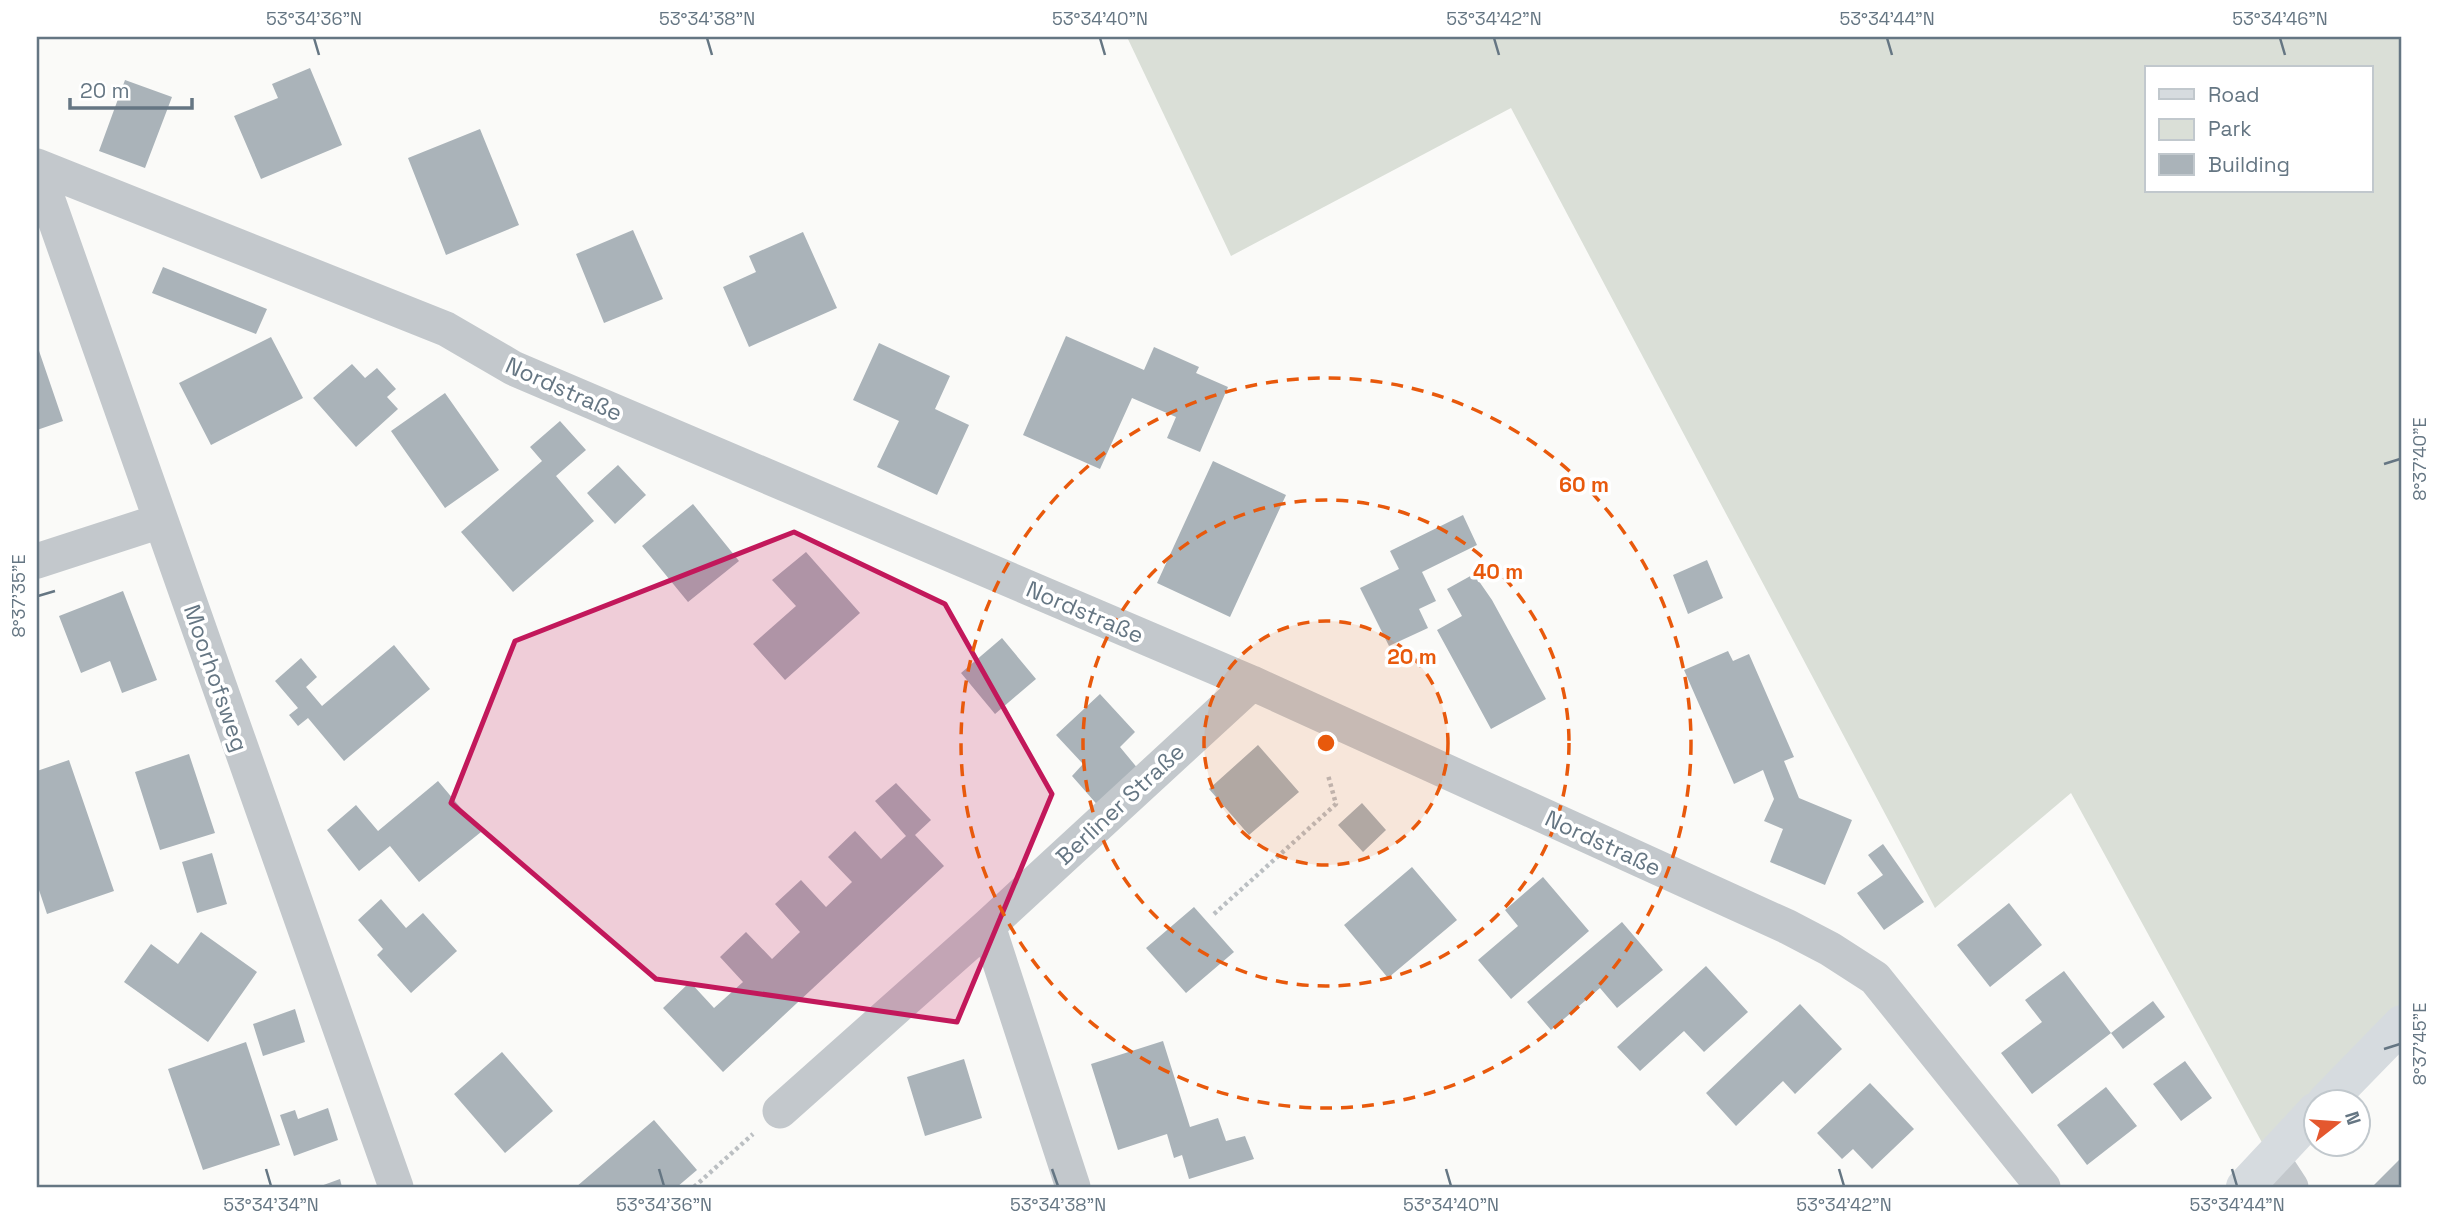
<svg xmlns="http://www.w3.org/2000/svg" width="2439" height="1224" font-family="'Space Grotesk',sans-serif">
	<style>
		.green { fill: #dadfd7; fill-rule: evenodd }
		.building { fill: #aab3b9 }
		.lines { fill: none; stroke-linecap: round; stroke-linejoin: round }
		.path { stroke: #bbbfc2; stroke-width: 4.5; stroke-dasharray: 3.5 3.5; stroke-linecap: butt }
		.street { stroke: #c3c8cc; stroke-width: 35 }
		.secondary { stroke: #d6dbdf; stroke-width: 38 }
		.marked { fill: #c2185b; fill-opacity: 0.2; stroke: #c2185b; stroke-width: 5; stroke-linejoin: round }
		.ticks { fill: none; stroke: #657683; stroke-width: 2.5 }
		.ring { fill: none; stroke: #e8590c; stroke-width: 3.5; stroke-dasharray: 12 9 }
		.labels { text-anchor: middle; stroke-width: 7; stroke-linejoin: round; paint-order: stroke }
		.street-label { font-size: 23px; fill: #657683; stroke: #fff }
		.centre { fill: #e8590c; stroke: #fff; stroke-width: 3.5 }
		.ring-label { font-size: 21px; text-anchor: middle; font-weight: bold; fill: #e8590c; stroke: #fff; stroke-width: 7; stroke-linejoin: round; paint-order: stroke }
		.neatline { fill: none; stroke: #657683; stroke-width: 2.5 }
		.ticks-label { font-size: 18px; text-anchor: middle; fill: #657683 }
	</style>
	<rect width="100%" height="100%" fill="#fafaf8"/>
	<path class="green" d="M 1127,37 L 2402,37 L 2402,1009 L 2265,1148 L 2071,793 L 1935,908 L 1511,108 L 1231,256 ZM 2147,68 L 2371,68 L 2371,191 L 2147,191 Z"/>
	<path class="building" d="M 310,68 L 342,145 L 261,179 L 234,116 L 278,98 L 272,84 Z
		M 125,80 L 172,97 L 145,168 L 99,151 Z
		M 480,129 L 519,225 L 446,255 L 408,158 Z
		M 633,230 L 663,299 L 604,323 L 576,254 Z
		M 803,232 L 837,308 L 749,347 L 723,287 L 756,272 L 749,256 Z
		M 163,267 L 267,309 L 256,334 L 152,293 Z
		M 1066,336 L 1144,370 L 1154,347 L 1199,367 L 1196,373 L 1228,387 L 1200,452 L 1167,438 L 1176,417 L 1132,398 L 1100,469 L 1023,435 Z
		M 271,337 L 303,398 L 211,445 L 179,383 Z
		M 879,343 L 950,376 L 935,409 L 969,425 L 937,495 L 877,467 L 899,421 L 853,400 Z
		M 37,345 L 63,421 L 37,430 Z
		M 352,364 L 365,378 L 377,368 L 396,389 L 387,397 L 398,409 L 356,447 L 313,398 Z
		M 445,393 L 499,470 L 445,508 L 391,431 Z
		M 560,421 L 586,450 L 556,476 L 594,521 L 513,592 L 461,532 L 542,461 L 530,447 Z
		M 1213,461 L 1286,495 L 1230,617 L 1157,583 Z
		M 618,465 L 646,495 L 615,524 L 587,493 Z
		M 693,504 L 739,561 L 688,602 L 642,546 Z
		M 1463,515 L 1477,545 L 1422,572 L 1436,601 L 1419,609 L 1428,628 L 1389,646 L 1360,588 L 1399,569 L 1390,551 Z
		M 806,552 L 860,613 L 785,680 L 753,644 L 796,606 L 772,580 Z
		M 1707,560 L 1723,598 L 1688,614 L 1673,575 Z
		M 1474,574 L 1492,600 L 1546,699 L 1491,729 L 1437,630 L 1462,616 L 1447,589 Z
		M 123,591 L 157,680 L 122,693 L 110,661 L 81,673 L 59,616 Z
		M 1002,638 L 1036,679 L 995,714 L 961,673 Z
		M 394,645 L 430,689 L 344,761 L 308,718 L 298,726 L 289,715 L 298,708 L 275,681 L 301,658 L 317,677 L 306,687 L 322,706 Z
		M 1728,651 L 1733,661 L 1749,654 L 1794,757 L 1784,761 L 1799,798 L 1852,820 L 1825,885 L 1770,862 L 1783,829 L 1764,821 L 1774,799 L 1763,770 L 1734,784 L 1684,670 Z
		M 1100,694 L 1135,732 L 1120,747 L 1139,770 L 1101,809 L 1072,776 L 1083,764 L 1056,735 Z
		M 1258,745 L 1299,792 L 1249,835 L 1209,789 Z
		M 189,754 L 215,833 L 160,850 L 135,772 Z
		M 69,760 L 114,891 L 47,914 L 37,884 L 37,771 Z
		M 438,781 L 481,832 L 419,882 L 390,846 L 359,871 L 327,830 L 356,805 L 378,831 Z
		M 896,783 L 931,820 L 915,835 L 944,866 L 723,1072 L 663,1008 L 690,982 L 714,1008 L 743,982 L 720,957 L 746,932 L 772,959 L 800,932 L 775,904 L 801,880 L 826,907 L 852,882 L 828,857 L 855,831 L 881,859 L 906,836 L 875,801 Z
		M 1362,803 L 1386,830 L 1363,852 L 1338,825 Z
		M 1883,844 L 1924,902 L 1884,930 L 1857,893 L 1883,875 L 1868,855 Z
		M 212,853 L 227,904 L 197,913 L 182,862 Z
		M 1412,867 L 1457,920 L 1388,978 L 1344,925 Z
		M 1543,877 L 1589,931 L 1511,999 L 1478,960 L 1518,926 L 1505,910 Z
		M 381,899 L 406,928 L 423,913 L 457,951 L 411,993 L 377,955 L 383,949 L 358,920 Z
		M 2009,903 L 2042,945 L 1990,987 L 1957,945 Z
		M 1194,907 L 1234,952 L 1186,993 L 1146,948 Z
		M 1622,922 L 1663,970 L 1617,1008 L 1600,988 L 1551,1030 L 1527,1002 Z
		M 201,932 L 257,972 L 208,1042 L 124,982 L 151,944 L 178,964 Z
		M 1706,966 L 1748,1012 L 1704,1052 L 1684,1031 L 1640,1071 L 1617,1047 Z
		M 2064,971 L 2111,1033 L 2032,1094 L 2001,1053 L 2042,1022 L 2025,1000 Z
		M 2153,1001 L 2165,1017 L 2123,1049 L 2111,1033 Z
		M 1800,1004 L 1842,1049 L 1795,1094 L 1783,1081 L 1736,1126 L 1706,1093 Z
		M 295,1009 L 305,1042 L 263,1056 L 253,1024 Z
		M 1163,1041 L 1190,1127 L 1218,1118 L 1226,1141 L 1245,1136 L 1254,1159 L 1189,1179 L 1182,1155 L 1174,1158 L 1167,1134 L 1118,1150 L 1091,1064 Z
		M 246,1042 L 280,1145 L 203,1170 L 168,1069 Z
		M 502,1052 L 553,1111 L 505,1153 L 454,1094 Z
		M 964,1059 L 982,1118 L 925,1136 L 907,1077 Z
		M 2185,1061 L 2212,1098 L 2181,1121 L 2153,1084 Z
		M 1870,1083 L 1914,1129 L 1872,1169 L 1853,1149 L 1842,1159 L 1817,1133 Z
		M 2106,1087 L 2137,1126 L 2087,1165 L 2057,1125 Z
		M 328,1108 L 338,1140 L 294,1156 L 280,1115 L 295,1110 L 298,1119 Z
		M 654,1120 L 697,1170 L 677,1187 L 576,1187 Z
		M 2402,1157 L 2402,1187 L 2374,1187 L 2373,1186 Z
		M 340,1179 L 342,1187 L 318,1187 Z"/>
	<g class="lines">
		<path class="path" d="M 1214,914 L 1336,804 L 1328,775
			M 694,1187 L 753,1134"/>
		<path class="street" d="M 37,166 L 446,329 L 513,368 L 1252,683 L 1788,927 L 1830,949 L 1875,978 L 2043,1187
			M 37,169 L 396,1187
			M 37,561 L 160,521
			M 988,926 L 1073,1187
			M 780,1111 L 988,926 L 1252,683
			M 2272,1158 L 2291,1187"/>
		<path class="secondary" d="M 2326,1102 L 2402,1024
			M 2245,1187 L 2316,1111"/>
	</g>
	<path class="marked" d="M 794,532 L 945,604 L 1052,794 L 957,1022 L 656,979 L 451,803 L 515,641 Z"/>
	<path class="ticks" d="M 314,38 L 319,55M 707,38 L 712,55M 1100,38 L 1105,55M 1494,38 L 1499,55M 1887,38 L 1892,55M 2280,38 L 2285,55M 2384,464 L 2400,459M 38,596 L 55,591M 2384,1049 L 2400,1044M 266,1169 L 271,1186M 659,1169 L 664,1186M 1052,1169 L 1058,1186M 1446,1169 L 1451,1186M 1839,1169 L 1844,1186M 2232,1169 L 2237,1186"/>
	<circle cx="1326" cy="743" r="122" fill="#e8590c" fill-opacity=".12"/>
	<g class="ring">
		<circle cx="1326" cy="743" r="122"/>
		<circle cx="1326" cy="743" r="243"/>
		<circle cx="1326" cy="743" r="365"/>
	</g>
	<g class="labels">
		<g class="street-label">
			<text transform="translate(564 389) rotate(24)" y="8">Nordstraße</text>
			<text transform="translate(1085 612) rotate(23)" y="8">Nordstraße</text>
			<text transform="translate(216 678) rotate(71)" y="8">Moorhofsweg</text>
			<text transform="translate(1120 804) rotate(-43)" y="8">Berliner Straße</text>
			<text transform="translate(1603 843) rotate(25)" y="8">Nordstraße</text>
		</g>
	</g>
	<circle cx="1326" cy="743" r="10" class="centre"/>
	<g class="ring-label">
		<text x="1584" y="492">60 m</text>
		<text x="1498" y="579">40 m</text>
		<text x="1412" y="664">20 m</text>
	</g>
	<rect width="2439" height="1224" fill="none" stroke="#ffffff" stroke-width="77"/>
	<rect x="2145" y="66" width="228" height="126" fill="#ffffff" stroke="#c1c8cd" stroke-width="2"/>
	<rect x="2159" y="89" width="35" height="10" fill="#d6dbdf" stroke="#c1c8cd" stroke-width="2"/>
	<text x="2208" y="102" font-size="21" fill="#657683">Road</text>
	<rect x="2159" y="119" width="35" height="21" fill="#dadfd7" stroke="#c1c8cd" stroke-width="2"/>
	<text x="2208" y="136" font-size="21" fill="#657683">Park</text>
	<rect x="2159" y="154" width="35" height="21" fill="#aab3b9" stroke="#c1c8cd" stroke-width="2"/>
	<text x="2208" y="172" font-size="21" fill="#657683">Building</text>
	<g transform="translate(2337 1123) rotate(73)"><circle r="33" fill="#ffffff" stroke="#c1c8cd" stroke-width="2"/>
	<path d="M0-5L12 26L0 18L-12 26Z" fill="#e4572e"/>
	<text y="-10" font-size="19" font-weight="bold" text-anchor="middle" fill="#657683">N</text>
	</g>
	<path d="M70 98v10h122v-10" fill="none" stroke="#657683" stroke-width="3.5"/>
	<text x="80" y="98" font-size="21" fill="#657683" stroke="#ffffff" stroke-width="5" paint-order="stroke">20 m</text>
	<rect x="38" y="38" width="2362" height="1148" class="neatline"/>
	<g class="ticks-label">
		<text x="314" y="25">53°34'36"N</text>
		<text x="707" y="25">53°34'38"N</text>
		<text x="1100" y="25">53°34'40"N</text>
		<text x="1494" y="25">53°34'42"N</text>
		<text x="1887" y="25">53°34'44"N</text>
		<text x="2280" y="25">53°34'46"N</text>
		<text transform="translate(2420 459) rotate(-90)" y="6">8°37'40"E</text>
		<text transform="translate(19 596) rotate(-90)" y="6">8°37'35"E</text>
		<text transform="translate(2420 1044) rotate(-90)" y="6">8°37'45"E</text>
		<text x="271" y="1211">53°34'34"N</text>
		<text x="664" y="1211">53°34'36"N</text>
		<text x="1058" y="1211">53°34'38"N</text>
		<text x="1451" y="1211">53°34'40"N</text>
		<text x="1844" y="1211">53°34'42"N</text>
		<text x="2237" y="1211">53°34'44"N</text>
	</g>
</svg>
